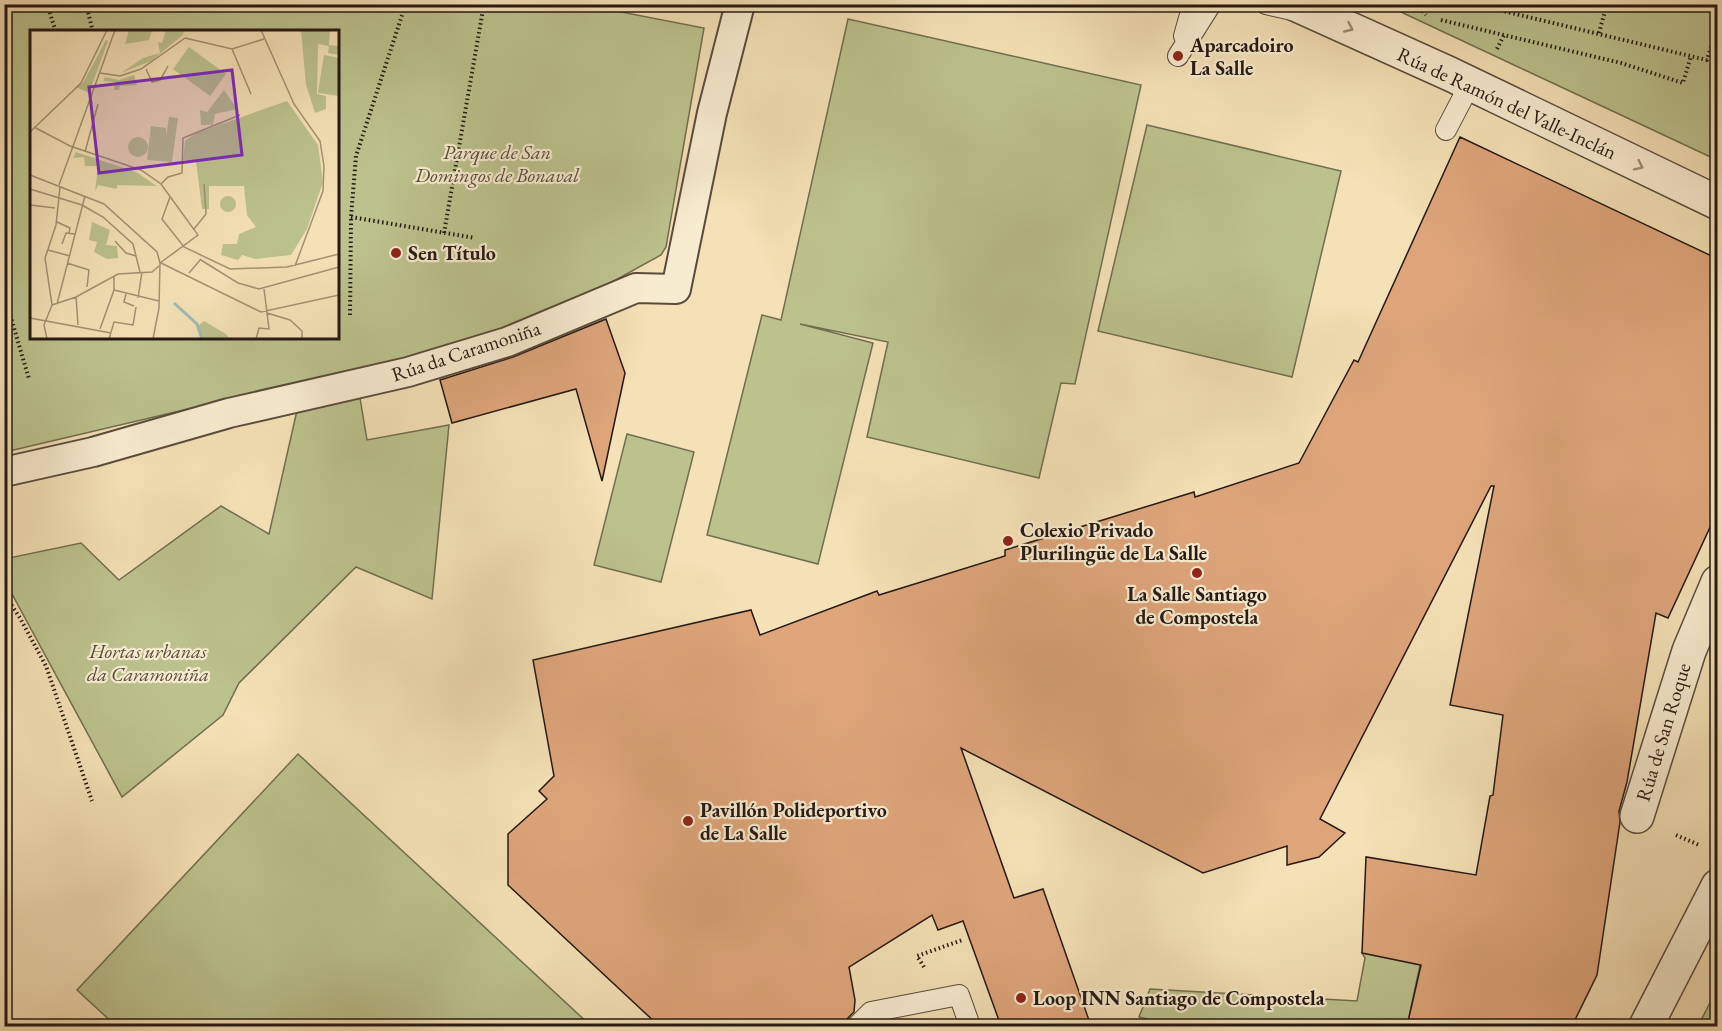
<svg xmlns="http://www.w3.org/2000/svg" width="1722" height="1031" font-family="'EB Garamond',serif">
	<style>
		.green { fill: #bcc28e; stroke: #706e50; stroke-width: 1.5; fill-rule: evenodd }
		.building { fill: #dea57b; stroke: #251913; stroke-width: 1.5 }
		.lines { fill: none; stroke-linecap: round; stroke-linejoin: round }
		.service-casing { stroke: #594b3c; stroke-width: 22 }
		.pedestrian-casing { stroke: #594b3c; stroke-width: 32 }
		.minor-casing { stroke: #594b3c; stroke-width: 36 }
		.tertiary-casing { stroke: #594b3c; stroke-width: 36 }
		.path { stroke: #251913; stroke-width: 4; stroke-dasharray: 1.5 3; stroke-linecap: butt }
		.service { stroke: #f8ecd0; stroke-width: 20 }
		.pedestrian { stroke: #f8ecd0; stroke-width: 28 }
		.minor { stroke: #f8ecd0; stroke-width: 33 }
		.tertiary { stroke: #f8ecd0; stroke-width: 33 }
		.oneway { stroke: #998d7b }
		.poi-dot { fill: #8f2418; stroke: #f8ecd0; stroke-width: 2 }
		.labels { text-anchor: middle; stroke-width: 4.5; stroke-linejoin: round; paint-order: stroke }
		.poi-label { font-size: 20px; font-weight: bold; fill: #251913; stroke: #f8ecd0; text-anchor: start }
		.street-label { font-size: 20px; fill: #251913; stroke: #f8ecd0 }
		.park-label { font-size: 20px; font-style: italic; fill: #524c38; stroke: #f8ecd0 }
		.inset-river { fill: none; stroke: #9dbcb5; stroke-width: 3 }
		.inset-road { fill: none; stroke: #a29175; stroke-width: 1.5 }
		.view { fill: #7b2cbf; fill-opacity: 0.15; stroke: #7b2cbf; stroke-width: 3 }
		.inset-edge { fill: none; stroke: #251913; stroke-width: 3 }
	</style>
	<rect width="100%" height="100%" fill="#f5e1b7"/>
	<filter id="stains"><feTurbulence type="fractalNoise" baseFrequency=".00333" numOctaves="4"/><feColorMatrix values="0 0 0 0 .2 0 0 0 0 .09 0 0 0 0 .02 0 0 0 .5 -.17"/></filter>
	<radialGradient id="worn" r=".72"><stop offset=".6" stop-color="#630" stop-opacity="0"/><stop offset="1" stop-color="#630" stop-opacity=".3"/></radialGradient>
	<path class="green" d="M 580,4 L 704,28 L 666,247 L 661,255 L 574,303 L 436,356 L 371,366 L 5,452 L 4,5 ZM 32,32 L 338,32 L 338,338 L 32,338 Z
		M 1386,5 L 1717,5 L 1717,160 Z
		M 848,19 L 1141,85 L 1075,384 L 1061,383 L 1039,478 L 867,437 L 888,342 L 800,324 L 873,343 L 818,564 L 707,535 L 762,315 L 781,320 Z
		M 1147,125 L 1341,171 L 1292,377 L 1098,331 Z
		M 359,392 L 367,440 L 449,425 L 432,599 L 356,567 L 239,683 L 223,715 L 122,797 L 5,581 L 4,559 L 81,543 L 119,580 L 221,506 L 269,534 L 298,406 Z
		M 627,434 L 694,452 L 661,582 L 594,565 Z
		M 298,754 L 591,1026 L 116,1026 L 77,990 Z
		M 1362,953 L 1420,965 L 1407,1026 L 1161,1026 L 1161,1022 L 1139,1017 L 1150,989 L 1357,1001 L 1365,958 Z
		M 1717,989 L 1717,1026 L 1698,1026 Z"/>
	<path class="building" d="M 1460,137 L 1718,259 L 1718,510 L 1668,618 L 1656,613 L 1627,782 L 1619,811 L 1620,822 L 1597,975 L 1572,1026 L 1407,1026 L 1421,965 L 1362,953 L 1366,857 L 1476,875 L 1490,796 L 1493,795 L 1503,715 L 1450,705 L 1494,486 L 1491,486 L 1320,819 L 1345,833 L 1319,857 L 1287,865 L 1287,846 L 1203,873 L 961,748 L 1014,898 L 1043,889 L 1091,1026 L 1001,1026 L 963,921 L 938,930 L 932,915 L 849,967 L 855,1000 L 854,1012 L 848,1018 L 845,1026 L 659,1026 L 508,885 L 508,834 L 547,799 L 539,791 L 554,776 L 533,660 L 751,610 L 760,635 L 877,591 L 879,595 L 1005,556 L 1005,550 L 1194,492 L 1195,497 L 1299,463 L 1354,360 L 1358,362 Z
		M 606,319 L 625,373 L 602,481 L 576,389 L 452,423 L 440,380 L 513,357 Z"/>
	<g class="lines">
		<g class="service-casing">
			<path id="service" d="M 1266,4 L 1305,13
				M 1184,36 L 1193,4
				M 1178,56 L 1211,4
				M 1446,130 L 1470,84
				M 857,1026 L 871,1012 L 959,995 L 970,1026"/>
		</g>
		<g class="pedestrian-casing">
			<path id="pedestrian" d="M 4,472 L 93,452 L 229,413 L 408,372 L 507,342 L 636,288 L 676,289 L 712,113 L 740,4"/>
		</g>
		<g class="minor-casing">
			<path id="minor" d="M 1295,4 L 1450,74 L 1718,203
				M 1637,816 L 1689,651 L 1718,582"/>
		</g>
		<g class="tertiary-casing">
			<path id="tertiary" d="M 1646,1026 L 1718,886"/>
		</g>
		<path class="path" d="M 47,4 L 56,32
			M 86,4 L 93,32
			M 1417,4 L 1426,15
			M 1474,4 L 1707,60 L 1718,25
			M 4,11 L 35,4
			M 1441,20 L 1621,63 L 1683,83 L 1691,56
			M 1599,33 L 1607,4
			M 1497,49 L 1504,35
			M 351,217 L 475,238
			M 444,233 L 484,4
			M 4,294 L 29,379
			M 350,315 L 351,217 L 356,156 L 405,6 L 401,4
			M 4,594 L 20,618 L 46,666 L 92,801
			M 1676,835 L 1699,845
			M 924,967 L 917,956 L 962,940"/>
		<use href="#service" class="service"/>
		<use href="#pedestrian" class="pedestrian"/>
		<use href="#minor" class="minor"/>
		<use href="#tertiary" class="tertiary"/>
	</g>
	<defs><path id="oneway-chevron" d="M-2-3.5L2.5 0L-2 3.5" fill="none" stroke-width="1.6" stroke-linecap="round" stroke-linejoin="round" transform="scale(1.5)"/></defs>
	<g class="oneway">
		<use href="#oneway-chevron" transform="translate(1349 28) rotate(24)"/>
		<use href="#oneway-chevron" transform="translate(1639 166) rotate(26)"/>
	</g>
	<g class="poi-dot">
		<circle cx="1178" cy="56" r="6"/>
		<circle cx="396" cy="253" r="6"/>
		<circle cx="1008" cy="541" r="6"/>
		<circle cx="1197" cy="573" r="6"/>
		<circle cx="688" cy="821" r="6"/>
		<circle cx="1021" cy="998" r="6"/>
	</g>
	<g class="labels">
		<g class="poi-label">
			<text x="1190" y="52">Aparcadoiro<tspan x="1190" dy="23">La Salle</tspan></text>
			<text x="408" y="260">Sen Título</text>
			<text x="1020" y="537">Colexio Privado<tspan x="1020" dy="23">Plurilingüe de La Salle</tspan></text>
			<text x="1197" y="601" text-anchor="middle">La Salle Santiago<tspan x="1197" dy="23">de Compostela</tspan></text>
			<text x="700" y="817">Pavillón Polideportivo<tspan x="700" dy="23">de La Salle</tspan></text>
			<text x="1033" y="1005">Loop INN Santiago de Compostela</text>
		</g>
		<g class="street-label">
			<text transform="translate(1507 103) rotate(25)" y="7">Rúa de Ramón del Valle-Inclán</text>
			<text transform="translate(466 351) rotate(-18)" y="7">Rúa da Caramoniña</text>
			<text transform="translate(1663 732) rotate(-73)" y="7">Rúa de San Roque</text>
		</g>
		<g class="park-label">
			<text x="497" y="159">Parque de San<tspan x="497" dy="23">Domingos de Bonaval</tspan></text>
			<text x="148" y="658">Hortas urbanas<tspan x="148" dy="23">da Caramoniña</tspan></text>
		</g>
	</g>
	<g transform="translate(30 30)">
		<rect width="309" height="309" fill="#f5e1b7"/>
		<path d="M 99,0 L 122,0 L 119,10 L 95,14 ZM 136,0 L 154,0 L 153,5 L 121,31 L 91,43 L 113,28 L 130,23 L 128,12 L 132,13 ZM 271,0 L 300,0 L 299,15 L 309,16 L 309,25 L 298,23 L 299,16 L 288,14 L 287,64 L 296,66 L 296,79 L 285,83 L 276,55 ZM 76,10 L 78,11 L 59,63 L 46,57 L 53,53 ZM 159,17 L 196,44 L 180,66 L 143,39 ZM 294,25 L 309,28 L 309,66 L 288,63 ZM 104,45 L 107,55 L 90,56 L 89,60 L 84,60 L 85,52 L 73,51 L 75,47 L 89,50 ZM 194,60 L 207,79 L 185,84 L 183,95 L 171,95 L 170,80 L 177,82 ZM 257,71 L 288,115 L 293,152 L 277,199 L 261,225 L 225,229 L 212,225 L 208,230 L 191,225 L 193,214 L 207,214 L 209,204 L 226,197 L 217,185 L 214,156 L 179,156 L 179,179 L 172,179 L 166,131 L 153,130 L 155,111 L 166,103 ZM 139,87 L 148,88 L 142,132 L 117,130 L 121,96 L 136,98 L 136,106 ZM98 117a10 10 0 1 1 20 0a10 10 0 1 1-20 0ZM 46,122 L 106,142 L 127,156 L 87,155 L 87,159 L 68,155 L 65,162 L 68,136 L 55,136 L 54,127 L 43,128 ZM190 174a8 8 0 1 1 16 0a8 8 0 1 1-16 0ZM 62,192 L 80,200 L 76,215 L 87,216 L 88,228 L 77,229 L 64,222 L 67,212 L 59,210 ZM 174,291 L 196,304 L 200,309 L 171,309 L 167,297 Z" fill="#bcc28e"/>
		<path class="inset-river" d="M 144,273 L 167,294 L 172,309"/>
		<path class="inset-road" d="M 231,0 L 264,74 L 290,111 L 294,136 L 293,161 L 265,236M 155,8 L 202,19 L 234,9M 202,19 L 221,64M 116,39 L 122,52 L 130,50 L 138,36M 70,43 L 90,46 L 111,39 L 155,8M 4,97 L 40,116 L 111,140 L 131,154 L 168,205 L 130,233M 0,102 L 51,53 L 77,0M 55,122 L 68,74M 0,145 L 74,174 L 127,222 L 130,233 L 129,278 L 123,309M 131,154 L 138,147 L 152,143 L 153,108 L 210,85M 29,155 L 85,0M 0,159 L 52,175 L 73,187 L 103,214 L 110,242M 140,167 L 132,189 L 154,217 L 200,239 L 257,237 L 309,224M 0,175 L 25,178M 27,192 L 40,198 L 39,203M 164,199 L 176,184 L 174,154M 85,211 L 96,223 L 106,226M 32,214 L 36,203 L 45,204M 18,220 L 40,226M 171,230 L 208,253 L 229,259 L 309,237M 37,233 L 59,240 L 57,257M 131,233 L 231,282 L 309,265M 159,243 L 171,229M 84,260 L 129,271M 96,264 L 94,272 L 104,276M 46,267 L 48,295M 108,268 L 112,242M 27,274 L 55,166M 22,275 L 46,267 L 88,244 L 122,242 L 129,236M 237,283 L 260,290 L 272,301 L 272,309M 0,288 L 81,303M 70,299 L 84,260 L 84,246M 17,309 L 14,295 L 22,275 L 15,228 L 26,195 L 30,157M 79,309 L 84,292 L 103,295 L 106,277M 226,309 L 229,298 L 239,299 L 234,259"/>
		<path class="view" d="M 202,40 L 212,125 L 69,143 L 59,57 Z"/>
		<rect width="309" height="309" class="inset-edge"/>
	</g>
	<rect width="1722" height="1031" fill="none" stroke="#f5e1b7" stroke-width="24"/>
	<rect x="6" y="6" width="1710" height="1019" fill="none" stroke="#251913" stroke-width="3"/>
	<rect x="12" y="12" width="1698" height="1007" fill="none" stroke="#251913" stroke-width="1.5"/>
	<rect width="100%" height="100%" filter="url(#stains)"/>
	<rect width="100%" height="100%" fill="url(#worn)"/>
</svg>
